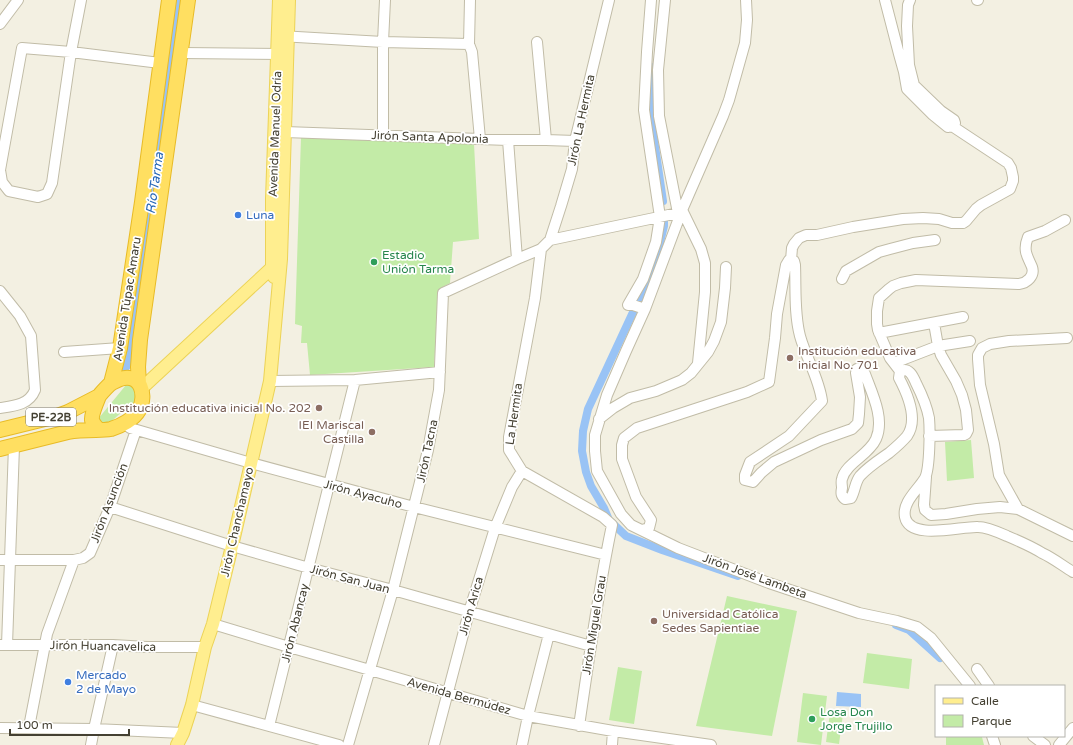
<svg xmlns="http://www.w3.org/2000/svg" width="1073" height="745" font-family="'Varela Round',sans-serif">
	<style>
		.green { fill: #c3eba7 }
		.water { fill: #99c3f5 }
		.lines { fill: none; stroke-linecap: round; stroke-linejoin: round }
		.canal { stroke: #99c3f5; stroke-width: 8 }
		.river { stroke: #99c3f5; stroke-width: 14 }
		.minor-casing { stroke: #c1bca7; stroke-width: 12 }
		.major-casing { stroke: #ecd357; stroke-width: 14 }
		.highway-casing { stroke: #e8bb26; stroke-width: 16 }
		.minor { stroke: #fff; stroke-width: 10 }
		.major { stroke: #ffee8f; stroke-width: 12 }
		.highway { stroke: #ffdf61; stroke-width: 14 }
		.shop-dot { fill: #3f7fe0; stroke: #fff; stroke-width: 1.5 }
		.leisure-dot { fill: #2e9e5b; stroke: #fff; stroke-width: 1.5 }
		.education-dot { fill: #8d6e63; stroke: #fff; stroke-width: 1.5 }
		.labels { text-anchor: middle; stroke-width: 3.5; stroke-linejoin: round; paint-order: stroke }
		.shield { fill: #fff; stroke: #7c7970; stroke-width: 1 }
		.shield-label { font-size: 11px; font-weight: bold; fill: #444032 }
		.street-label { font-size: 12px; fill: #444032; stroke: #fff }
		.shop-label { font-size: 12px; fill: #366cbe; stroke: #fff; text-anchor: start }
		.leisure-label { font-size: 12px; fill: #27864d; stroke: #fff; text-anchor: start }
		.education-label { font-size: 12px; fill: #785e54; stroke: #fff; text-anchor: start }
		.water-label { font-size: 13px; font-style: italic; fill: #2566b7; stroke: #fff }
	</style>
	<rect width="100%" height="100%" fill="#f3f0e2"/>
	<path class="green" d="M 301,137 L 474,144 L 479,239 L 453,242 L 450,283 L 439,289 L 434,367 L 310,375 L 307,343 L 301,343 L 302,326 L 295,324 Z
		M 126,385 L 135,386 L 136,401 C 131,406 126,409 121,413 C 115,418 111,422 105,426 L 101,425 L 98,419 Z
		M 971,440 L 974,478 L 947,481 L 945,442 Z
		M 727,596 L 797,611 L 772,736 L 696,726 Z
		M 867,653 L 912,659 L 909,689 L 863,683 Z
		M 618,667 L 642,671 L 634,724 L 609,720 Z
		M 803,693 L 827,696 L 821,745 L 797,742 Z
		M 830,713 L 843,714 L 839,744 L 826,742 Z
		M 946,736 L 981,736 L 982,737 L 984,745 L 946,745 Z"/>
	<path class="water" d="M 837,692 L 861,694 L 861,707 L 836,706 Z"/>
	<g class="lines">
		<path class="canal" d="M 651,67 L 651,119 L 663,201
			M 664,214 L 664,226 L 654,267 L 588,409 L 583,431 L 582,451 L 586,472 L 591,486 L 604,508 L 609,520 L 626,536 L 662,550 L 738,576
			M 896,625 L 909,630 L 940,658"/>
		<path class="river" d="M 124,365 L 129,355 L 134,326 L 179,0"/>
		<g class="minor-casing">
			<path id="minor" d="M 81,0 L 71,52 L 52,183 L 47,194 L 38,197 L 9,191 L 2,182 L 0,170 L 22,48 L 71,52 L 160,63
				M 470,0 L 469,44 L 472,52 L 480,139
				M 665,0 L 658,70 L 659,116 L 678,213
				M 746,0 L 747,20 L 745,43 L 729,100 L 723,116 L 682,210 L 645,309 L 626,351 L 607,395 L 595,435 L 595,451 L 597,471 L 621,514 L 631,525 L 678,548 L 769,583 L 859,613 L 897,621 L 917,627 L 931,638 L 970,686
				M 885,0 L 899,54 L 904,72 L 907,89 L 932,114 L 948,127 L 952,126 L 955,123 L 954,120 L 941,111 L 914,85 L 909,65 L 907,26 L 908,5 L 910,0
				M 977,0 L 978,0
				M 0,24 L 18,0
				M 280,36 L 383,42 L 469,44
				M 537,42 L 546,140
				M 182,53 L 284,54
				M 285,132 L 508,140 L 546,140 L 575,141
				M 383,135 L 383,42 L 385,0
				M 508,140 L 517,259
				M 682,210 L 701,249 L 705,263 L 705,292 L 698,363
				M 550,240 L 561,206 L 572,169 L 575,141 L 609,0
				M 541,249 L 535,298 L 509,437 L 509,450 L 522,471 L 603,517 L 612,525 C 598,591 589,659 579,726
				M 791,260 L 792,248 L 794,244 L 799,238 L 806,235 L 817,235 L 853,227 L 903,219 L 923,218 L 939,219 L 952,223 L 963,223 L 966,221 L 976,209 L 981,205 L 1010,189 L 1013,181 L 1013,177 L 1011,168 L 1008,163 L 952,126
				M 842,279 L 846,271 L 879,252 L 890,249 L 913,243 L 935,240
				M 0,291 L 20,316 L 31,336 L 35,390 C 29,405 14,406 0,408
				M 645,309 L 633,305 L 628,305 L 643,279 L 656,242 L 660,217 L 644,110 L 647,52 L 651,0
				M 879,333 L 963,317
				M 64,352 L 120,348
				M 894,363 L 938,346 L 970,341
				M 900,371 L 890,358 L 878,330 L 877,324 L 877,311 L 879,298 L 889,289 L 893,286 L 901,283 L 916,280 L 1019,284 C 1027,283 1035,276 1032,267 C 1030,262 1027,257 1026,252 C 1025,247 1026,242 1028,237 L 1045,231 L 1065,220
				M 270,381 L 355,380 L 440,372
				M 599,419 L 613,408 L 630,398 L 656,391 L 682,380 L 691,373 L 708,352 L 714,341 L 721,322 L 725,288 L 726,267
				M 124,423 L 130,428 L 251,463 L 414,507 L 606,555
				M 929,436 L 964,435 L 966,434 L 968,430 L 966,410 L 962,395 L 956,381 L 941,355 L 938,346 L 934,323
				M 926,477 L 924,505 L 925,510 L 931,515 L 946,514 L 977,509 L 1000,507 L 1018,509 L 1073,536
				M 110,507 L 232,546 L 309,568 L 393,590 L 591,646
				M 1018,509 L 999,475 L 994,444 L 980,385 L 978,359 L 978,355 L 982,348 L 990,344 L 1009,341 L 1067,338
				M 642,530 L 649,528 L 651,520 L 636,497 L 622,459 L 622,445 L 624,438 L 637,428 L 747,392 L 769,382 L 775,338 L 777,314 L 786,265 L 789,260 L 791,260 L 794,261 L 795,265 C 796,288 794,313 800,336 C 806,358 819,378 822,401 L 789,436 L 750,462 L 745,475 L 745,480 L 753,482 L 761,473 L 774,462 L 821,440 L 852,429 L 858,423 L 859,414 L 860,397 L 856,373 L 857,369 C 862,368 862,370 865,374 C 872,393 885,419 876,439 C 869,455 846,463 842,479 C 841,482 842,485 842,488 C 841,493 841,496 845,499 L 851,498 C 855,491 855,482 860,476 C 868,467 879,460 889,453 C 895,448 902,442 907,436 C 919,419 907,393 899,378 L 900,371 C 909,367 913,376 916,383 C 921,393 927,407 929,418 C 930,429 930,468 925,478 C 918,490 902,502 905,517 C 910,541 961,526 978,527 C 987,527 998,532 1007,536 C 1019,541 1031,546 1042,553 C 1053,558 1063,566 1073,572
				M 0,560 L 74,560
				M 213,624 L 289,647 L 370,670 L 528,716 L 613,731 L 711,745
				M 0,645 L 113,645 L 147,647 L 205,647
				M 7,645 L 14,446
				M 977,669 L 989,686
				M 192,705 L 339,745
				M 269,726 L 355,380
				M 29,727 L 47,634 L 74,560 L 83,558 L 90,553 L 110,507 L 136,430
				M 0,728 L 94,729 L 183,733
				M 992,736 L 995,745
				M 1033,736 L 1045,745
				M 91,745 L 94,729 L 113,645
				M 348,745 L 393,590 L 428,450 L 439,390 L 443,293 L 517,259 L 541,249 L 550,240 L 678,213 L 682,210
				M 434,745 L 469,612 L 495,528 L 512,487 L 522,471
				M 522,745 L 528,716 L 549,634
				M 612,745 L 613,731
				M 1059,745 L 1073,728"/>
		</g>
		<g class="major-casing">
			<path id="major" d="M 274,277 L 272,267 L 272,199 L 279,0
				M 142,388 L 277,263
				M 177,745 L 183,733 L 192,705 L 205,647 L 213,624 L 232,546 L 270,381 L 281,259 L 289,0"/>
		</g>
		<g class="highway-casing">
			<path id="highway" d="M 111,383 L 120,348 L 142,202 L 169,0
				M 139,383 L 138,367 L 140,340 L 188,0
				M 0,430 L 57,416 L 68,412 L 99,396
				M 0,449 L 68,432 C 77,430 87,430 96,430 C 101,430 106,430 111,429 C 121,426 134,419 139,410 C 147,395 141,372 120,379 C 116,381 112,382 109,385 C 106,388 102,392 99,396 C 97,401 91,415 92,420 C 93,424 96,427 99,430"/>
		</g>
		<use href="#minor" class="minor"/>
		<use href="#major" class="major"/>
		<use href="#highway" class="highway"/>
	</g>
	<g class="shop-dot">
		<circle cx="238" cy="215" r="4"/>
		<circle cx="68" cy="682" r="4"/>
	</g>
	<g class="leisure-dot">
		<circle cx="374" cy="262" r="4"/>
		<circle cx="812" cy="719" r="4"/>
	</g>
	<g class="education-dot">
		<circle cx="790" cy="358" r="4"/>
		<circle cx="319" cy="408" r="4"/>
		<circle cx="372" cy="432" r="4"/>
		<circle cx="654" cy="621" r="4"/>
	</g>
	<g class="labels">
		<rect class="shield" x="26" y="408" width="50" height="18" rx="3"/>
		<g class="shield-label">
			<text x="51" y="421">PE-22B</text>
		</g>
		<g class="street-label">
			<text transform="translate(581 120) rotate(-78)" y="4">Jirón La Hermita</text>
			<text transform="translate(275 134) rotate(-88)" y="4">Avenida Manuel Odría</text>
			<text transform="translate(430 137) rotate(2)" y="4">Jirón Santa Apolonia</text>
			<text transform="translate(127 299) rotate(-81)" y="4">Avenida Túpac Amaru</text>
			<text transform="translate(514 414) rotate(-82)" y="4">La Hermita</text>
			<text transform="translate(427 451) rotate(-78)" y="4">Jirón Tacna</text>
			<text transform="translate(363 494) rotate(15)" y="4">Jirón Ayacuho</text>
			<text transform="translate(109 503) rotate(-69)" y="4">Jirón Asunción</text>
			<text transform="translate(237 522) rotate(-77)" y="4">Jirón Chanchamayo</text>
			<text transform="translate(755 576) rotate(20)" y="4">Jirón José Lambeta</text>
			<text transform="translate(350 579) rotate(15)" y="4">Jirón San Juan</text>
			<text transform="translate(471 606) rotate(-74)" y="4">Jirón Arica</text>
			<text transform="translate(295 623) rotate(-76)" y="4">Jirón Abancay</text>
			<text transform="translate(594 625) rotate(-81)" y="4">Jirón Miguel Grau</text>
			<text transform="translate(103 646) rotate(1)" y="4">Jirón Huancavelica</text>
			<text transform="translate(459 696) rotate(16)" y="4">Avenida Bermúdez</text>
		</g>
		<g class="shop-label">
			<text x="246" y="219">Luna</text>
			<text x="76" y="679">Mercado<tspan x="76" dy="14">2 de Mayo</tspan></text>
		</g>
		<g class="leisure-label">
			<text x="382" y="259">Estadio<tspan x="382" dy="14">Unión Tarma</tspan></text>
			<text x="820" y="716">Losa Don<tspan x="820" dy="14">Jorge Trujillo</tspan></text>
		</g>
		<g class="education-label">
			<text x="798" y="355">Institución educativa<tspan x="798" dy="14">inicial No. 701</tspan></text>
			<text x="311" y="412" text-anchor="end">Institución educativa inicial No. 202</text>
			<text x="364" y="429" text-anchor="end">IEI Mariscal<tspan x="364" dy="14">Castilla</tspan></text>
			<text x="662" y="618">Universidad Católica<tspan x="662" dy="14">Sedes Sapientiae</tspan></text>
		</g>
		<g class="water-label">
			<text transform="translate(154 183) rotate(-82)" y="5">Río Tarma</text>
		</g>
	</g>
	<rect x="935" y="685" width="130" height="52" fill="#ffffff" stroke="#b4b3ad"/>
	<rect x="943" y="698" width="20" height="6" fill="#ffee8f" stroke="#b4b3ad"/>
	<text x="971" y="705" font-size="12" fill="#444032">Calle</text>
	<rect x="943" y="715" width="20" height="12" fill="#c3eba7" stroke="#b4b3ad"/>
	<text x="971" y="725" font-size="12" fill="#444032">Parque</text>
	<path d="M10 729v6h119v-6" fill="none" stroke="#444032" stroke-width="2"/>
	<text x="16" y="729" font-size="12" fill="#444032" stroke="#ffffff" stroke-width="3" paint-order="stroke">100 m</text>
</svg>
